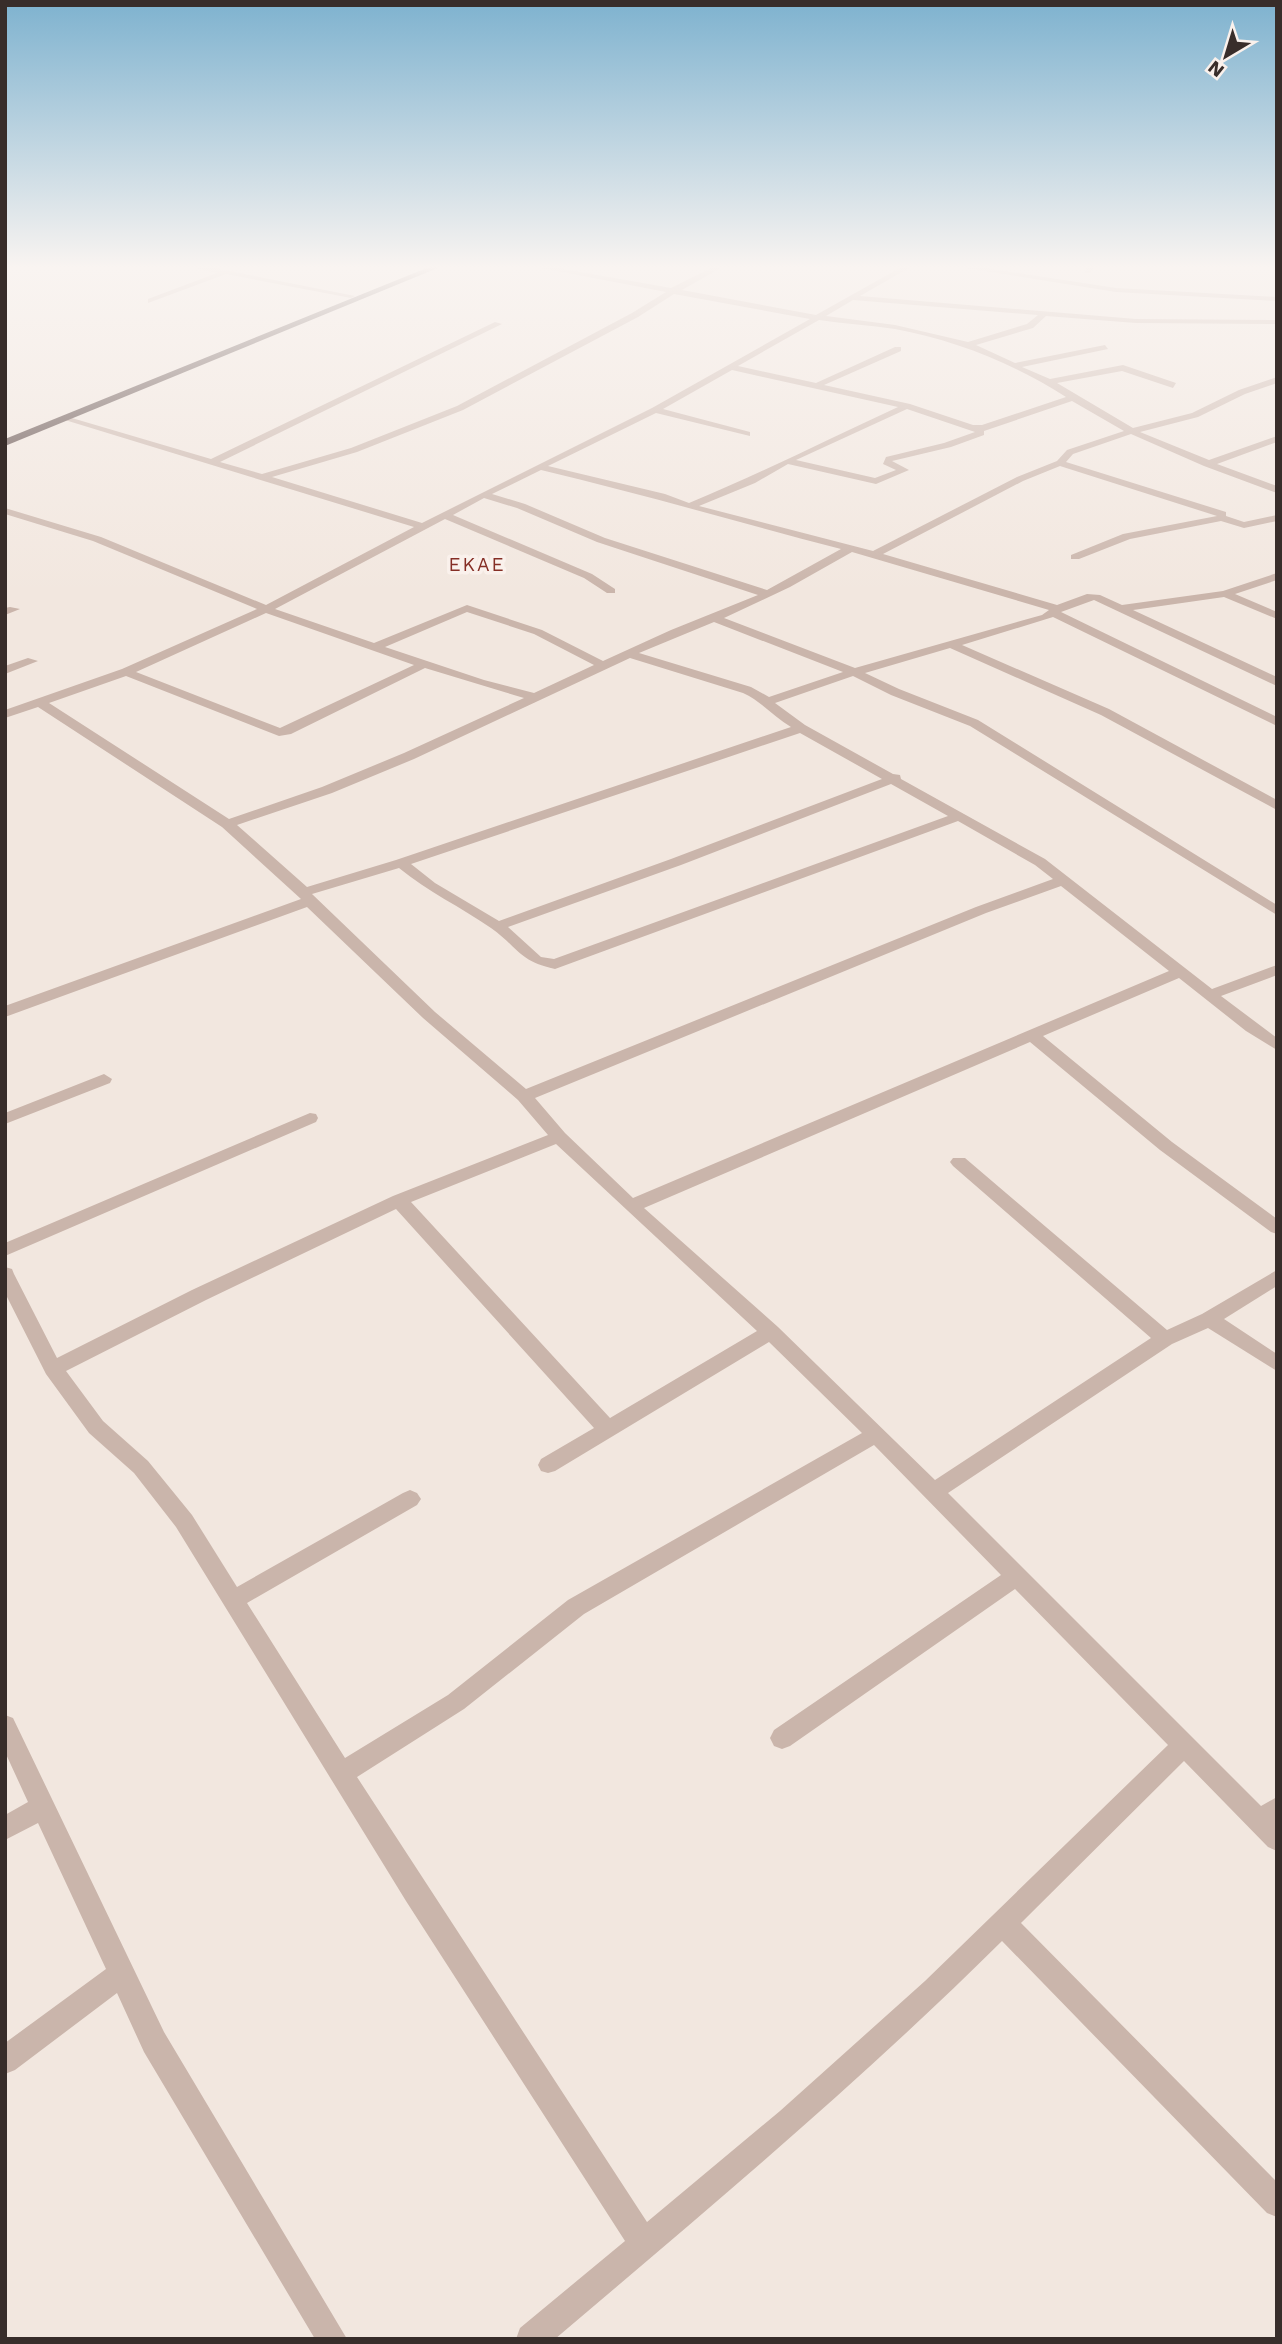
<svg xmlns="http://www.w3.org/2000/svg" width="1282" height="2344" font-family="'Work Sans',sans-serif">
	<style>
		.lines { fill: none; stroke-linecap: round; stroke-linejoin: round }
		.minor { fill: #cab5ab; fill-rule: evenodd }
		.highway { fill: #594542; fill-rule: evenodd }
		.labels { text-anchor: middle; stroke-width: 7; stroke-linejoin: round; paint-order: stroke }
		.far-quarter-label { font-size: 19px; letter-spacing: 2px; fill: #852e25; stroke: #faf1ec }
	</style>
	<rect width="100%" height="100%" fill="#f2e7df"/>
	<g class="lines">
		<path class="minor" d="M 184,265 L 199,265 L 355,296 L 351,298 L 226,274 L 148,303 L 148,299 L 217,273 Z
			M 526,265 L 541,265 L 671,288 L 717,265 L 726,265 L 682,290 L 816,315 L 905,265 L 914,265 L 860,296 L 1136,319 L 1277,320 L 1277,324 L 1136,323 L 1046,316 L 1033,328 L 976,345 L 1015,363 L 1105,345 L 1108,349 L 1022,367 L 1050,379 L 1123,365 L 1176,383 L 1173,388 L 1122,371 L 1057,383 L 1133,428 L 1192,413 L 1239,390 L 1277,377 L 1277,383 L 1245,394 L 1198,417 L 1140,432 L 1209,460 L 1277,436 L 1277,442 L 1217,464 L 1277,486 L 1277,493 L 1204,466 L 1131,434 L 1073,454 L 1066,462 L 1226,512 L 1226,516 L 1244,522 L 1277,515 L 1277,521 L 1244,528 L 1221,521 L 1130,539 L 1079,559 L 1071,559 L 1071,555 L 1123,534 L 1217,516 L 1060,466 L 1023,481 L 883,554 L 1057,605 L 1087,594 L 1100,595 L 1122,605 L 1223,591 L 1277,573 L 1277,580 L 1235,594 L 1277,612 L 1277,619 L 1224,597 L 1133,610 L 1277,677 L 1277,686 L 1094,600 L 1061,612 L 1277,717 L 1277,726 L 1053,617 L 962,645 L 1109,709 L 1277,800 L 1277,810 L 1101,715 L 950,648 L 865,673 L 899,689 L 978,720 L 1277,905 L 1277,915 L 970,726 L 891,695 L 853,676 L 775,703 L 805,725 L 893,774 L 900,775 L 901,779 L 1045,859 L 1212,989 L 1277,965 L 1277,975 L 1221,996 L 1277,1038 L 1277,1050 L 1246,1031 L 1179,978 L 1043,1036 L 1172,1142 L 1277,1219 L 1277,1234 L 1271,1232 L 1160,1150 L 1030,1042 L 644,1208 L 778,1327 L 935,1480 L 1151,1338 L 953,1166 L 950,1162 L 953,1158 L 965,1158 L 1167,1330 L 1202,1314 L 1277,1270 L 1277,1286 L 1224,1319 L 1277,1354 L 1277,1371 L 1208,1328 L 1172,1344 L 948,1493 L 1261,1806 L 1277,1797 L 1277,1851 L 1268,1847 L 1184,1761 L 1021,1923 L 1277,2182 L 1277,2217 L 1267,2213 L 1002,1941 C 860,2082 707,2210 555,2339 L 516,2339 L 520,2328 L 625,2241 L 406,1901 L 176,1527 L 134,1473 L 89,1433 L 46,1374 L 5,1293 L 5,1267 L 12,1269 L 14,1274 L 57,1358 L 192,1290 L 393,1196 L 548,1135 L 518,1100 L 423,1018 L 307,907 L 5,1017 L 5,1006 L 301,899 L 222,827 L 38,707 L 5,718 L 5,710 L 122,669 L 257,609 L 93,541 L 5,514 L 5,508 L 101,537 L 266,605 L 414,527 L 65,420 L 65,416 L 211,459 L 495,322 L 502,324 L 220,462 L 262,474 L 351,448 L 457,406 L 632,313 L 666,292 ZM 674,294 L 810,319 L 652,408 L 422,523 L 272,477 L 357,452 L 463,410 L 638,317 ZM 853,300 L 1038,315 L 1027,324 L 968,342 L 895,325 L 826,316 ZM 819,320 C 844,324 870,325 895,329 C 955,340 1015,364 1066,397 L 982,425 L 973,425 L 910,404 L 824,385 L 901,351 L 901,347 L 895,347 L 816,383 L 738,366 ZM 732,370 L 898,407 C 828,439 760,474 689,503 L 665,494 L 548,466 L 656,413 L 750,436 L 750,432 L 663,409 ZM 1072,401 L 1124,431 L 1067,450 L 1057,461 L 1017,477 L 873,551 L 699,506 L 755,483 L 788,464 L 876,484 L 909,470 L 892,461 L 951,447 L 984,435 L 984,431 ZM 907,409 L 975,432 L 944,443 L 886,457 L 883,464 L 896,470 L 875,478 L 796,460 ZM 541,470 C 642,494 741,523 841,549 L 767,590 L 605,538 L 525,504 L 492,494 ZM 484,498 L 517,508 L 597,542 L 758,595 L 671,630 L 603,661 L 542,630 L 467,605 L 374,643 L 275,609 L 445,519 L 584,578 L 607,593 L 615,593 L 615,589 L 592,574 L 453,515 ZM 852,552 L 1049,610 L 1042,615 L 855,668 L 724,618 L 790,587 ZM 467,612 L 534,634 L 594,665 L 534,693 L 484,680 L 385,647 ZM 266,613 L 414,665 L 280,728 L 136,672 ZM 714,622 L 843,672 L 769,697 L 751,687 L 639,653 ZM 630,658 L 743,693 C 761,701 774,717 791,727 L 396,860 L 307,887 L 237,825 L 332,793 L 414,759 ZM 425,668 L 524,698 L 404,753 L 322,787 L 229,819 L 49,703 L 126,676 L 279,736 L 291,734 ZM 800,733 L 882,779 L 671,859 L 499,921 L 435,883 L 411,864 ZM 891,784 L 948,816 L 554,959 L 541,957 L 508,927 L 681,865 ZM 958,821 L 1035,865 L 1053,879 L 976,907 L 526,1089 L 435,1012 L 312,894 L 399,868 C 428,892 461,907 491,928 C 519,948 518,961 555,969 ZM 1061,886 L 1169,971 L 633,1198 L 565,1133 L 535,1098 L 986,913 ZM 556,1144 L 757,1331 L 610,1418 L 411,1202 ZM 396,1209 L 594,1428 L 541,1459 L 538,1465 L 541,1471 L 548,1473 L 555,1471 L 769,1342 L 862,1433 L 568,1600 L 448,1695 L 345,1758 L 247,1603 L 417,1505 L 421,1499 L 417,1493 L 410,1490 L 403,1493 L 237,1587 L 192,1515 L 148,1461 L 103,1421 L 66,1371 L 206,1300 ZM 874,1445 L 1001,1575 L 774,1730 L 770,1738 L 774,1746 L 782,1749 L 790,1746 L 1015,1589 L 1168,1745 L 925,1981 L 780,2111 L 647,2222 L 357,1777 L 464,1709 L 584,1614 Z
			M 947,265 L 965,265 L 1116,288 L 1277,297 L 1277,301 L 1116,292 Z
			M 1088,265 L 1096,265 L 1090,273 L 1084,273 Z
			M 1201,265 L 1211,265 L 1207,267 Z
			M 10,607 L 20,609 L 5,615 L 5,608 Z
			M 28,658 L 38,661 L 5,674 L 5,666 Z
			M 104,1074 L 112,1079 L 110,1083 L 5,1124 L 5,1113 Z
			M 310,1113 L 316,1114 L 318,1118 L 316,1122 L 5,1256 L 5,1243 Z
			M 5,1715 L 13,1718 L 164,2032 L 347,2339 L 315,2339 L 144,2052 L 117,1993 L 15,2070 L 5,2074 L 5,2043 L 106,1969 L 38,1823 L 5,1840 L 5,1815 L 28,1802 L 5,1752 Z"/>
		<path class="highway" d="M 434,265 L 445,265 L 5,446 L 5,439 Z"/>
	</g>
	<linearGradient id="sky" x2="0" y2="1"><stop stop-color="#7eb2cf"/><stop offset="0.45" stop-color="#f9f4f1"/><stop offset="1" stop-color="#f9f4f1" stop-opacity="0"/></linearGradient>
	<rect width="1282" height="593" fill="url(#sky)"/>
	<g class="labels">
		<g class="far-quarter-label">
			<text x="477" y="571">EKAE</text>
		</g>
	</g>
	<rect width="1282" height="2344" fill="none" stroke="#382d2a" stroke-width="14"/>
	<g transform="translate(1226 56) rotate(218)" stroke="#faf1ec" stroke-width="5" paint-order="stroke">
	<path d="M0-5L12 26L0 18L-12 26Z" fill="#382d2a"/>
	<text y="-10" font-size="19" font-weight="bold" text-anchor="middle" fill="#382d2a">N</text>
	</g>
</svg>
